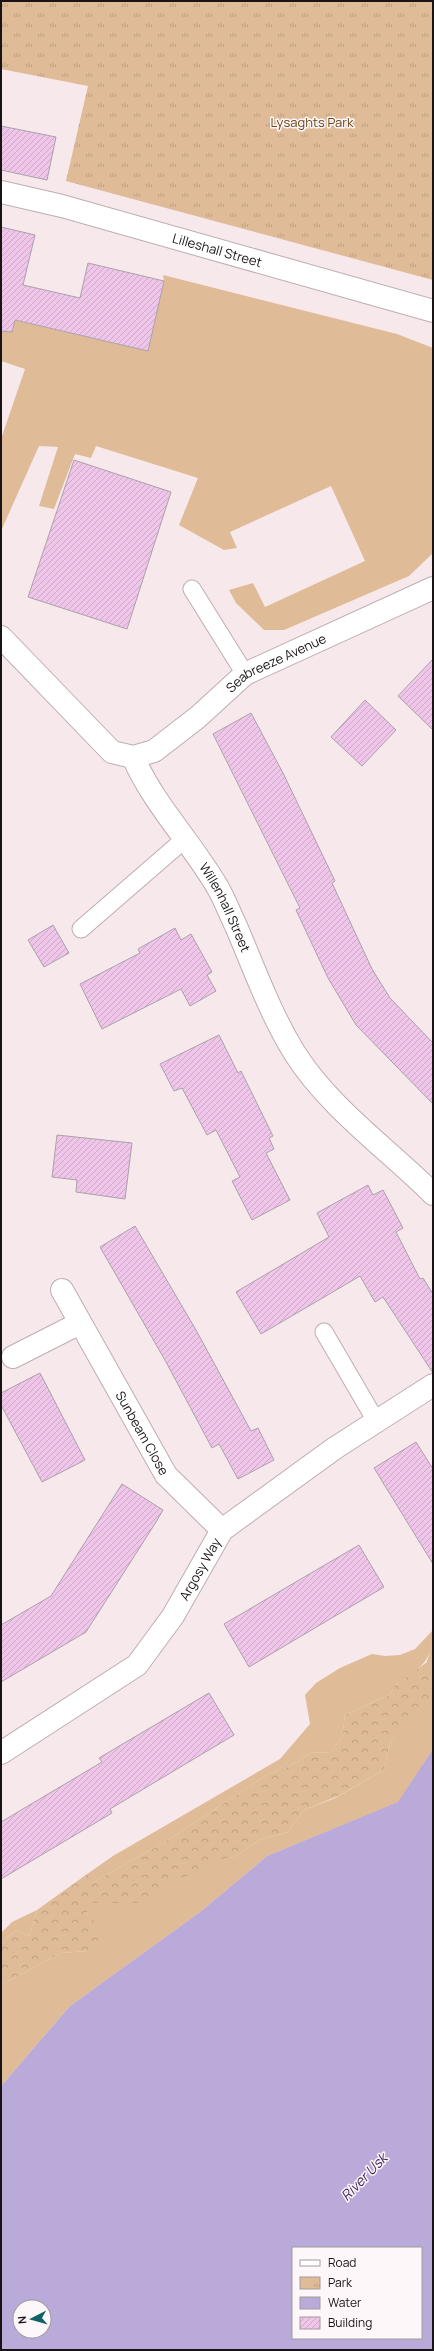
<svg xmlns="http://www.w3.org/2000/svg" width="434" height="2351" font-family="Manrope,sans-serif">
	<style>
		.grass { fill: #e0bb97 }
		.forest { fill: url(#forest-crowns) }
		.park { fill: url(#park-tufts) }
		.water { fill: #b9aad9; fill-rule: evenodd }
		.building { fill: url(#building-hatch); stroke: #aba1aa }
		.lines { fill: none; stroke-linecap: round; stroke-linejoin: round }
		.service-casing { stroke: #bdaeb1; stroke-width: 19 }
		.minor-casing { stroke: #bdaeb1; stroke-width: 24 }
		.service { stroke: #fff; stroke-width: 17 }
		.minor { stroke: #fff; stroke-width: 22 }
		.labels { text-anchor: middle; stroke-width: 3; stroke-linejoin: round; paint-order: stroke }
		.park-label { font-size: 13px; fill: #6a4318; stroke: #fef7f9 }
		.street-label { font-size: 13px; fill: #181314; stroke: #fef7f9 }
		.water-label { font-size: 14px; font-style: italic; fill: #402a63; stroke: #fef7f9 }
	</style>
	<defs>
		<pattern id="forest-crowns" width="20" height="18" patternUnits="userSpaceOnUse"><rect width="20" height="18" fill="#e0bb97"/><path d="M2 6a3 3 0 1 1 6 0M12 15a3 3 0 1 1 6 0" fill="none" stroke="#bfa081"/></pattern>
		<pattern id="park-tufts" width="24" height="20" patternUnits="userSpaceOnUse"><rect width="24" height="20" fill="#e0bb97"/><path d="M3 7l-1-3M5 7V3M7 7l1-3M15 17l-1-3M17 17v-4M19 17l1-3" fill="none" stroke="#bfa081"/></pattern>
		<pattern id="building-hatch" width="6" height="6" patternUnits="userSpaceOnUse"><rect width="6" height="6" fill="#efc5e9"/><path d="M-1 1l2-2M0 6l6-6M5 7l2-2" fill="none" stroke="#cca8c7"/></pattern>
	</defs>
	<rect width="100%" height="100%" fill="#f7e8eb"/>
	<path class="grass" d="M 163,275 L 397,334 L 433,348 L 433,553 L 409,576 L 284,630 L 264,630 L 236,603 L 229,590 L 253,583 L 265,607 L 365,561 L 331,486 L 230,532 L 237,548 L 224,550 L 179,525 L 198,478 L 96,446 L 91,458 L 75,454 L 54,509 L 39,506 L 58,447 L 39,446 L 1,531 L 1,439 L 25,369 L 1,361 L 1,317 L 148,351 L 164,281 Z
		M 433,1630 C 433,1664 418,1669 393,1687 L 391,1694 L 345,1715 L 342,1737 L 331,1752 L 310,1753 L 290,1766 L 268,1774 L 170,1839 L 90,1884 L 90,1872 L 113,1856 L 280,1759 L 310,1724 L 305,1695 L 316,1683 L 340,1668 L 372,1654 L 385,1656 L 400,1655 L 415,1649 Z
		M 433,1700 L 433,1749 L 399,1802 L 267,1856 L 200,1912 L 70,2006 L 1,2086 L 1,1982 L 5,1983 L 61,1953 L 88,1951 L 87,1903 L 178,1881 L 212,1860 L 234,1857 L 259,1840 L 288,1832 L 304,1810 L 335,1798 L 384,1770 L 391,1740 Z
		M 37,1910 L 29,1936 L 16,1930 L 1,1944 L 1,1933 L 12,1922 Z"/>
	<path class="forest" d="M 433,1640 L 433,1702 L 391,1740 L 384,1770 L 338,1796 L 304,1810 L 288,1832 L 259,1840 L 234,1857 L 212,1861 L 142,1903 L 88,1903 L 87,1915 L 100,1926 L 98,1940 L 88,1951 L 61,1953 L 5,1983 L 1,1982 L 1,1944 L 16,1930 L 29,1936 L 37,1910 L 90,1872 L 90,1884 L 170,1839 L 268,1774 L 290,1766 L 310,1753 L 331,1752 L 342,1737 L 345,1715 L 391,1694 L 393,1687 L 427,1662 Z"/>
	<path class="park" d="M 1,1 L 433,1 L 433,280 L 66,181 L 88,86 L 1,69 Z"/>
	<path class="water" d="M 433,1749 L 433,2350 L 1,2350 L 1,2086 L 70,2006 L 200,1912 L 267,1856 L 398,1802 ZM 293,2248 L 421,2248 L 421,2338 L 293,2338 ZM 20,2307 L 44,2307 L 44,2331 L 20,2331 Z"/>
	<path class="building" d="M 1,126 L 56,137 L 47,180 L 1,170 Z
		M 1,227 L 35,235 L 23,285 L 80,298 L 88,263 L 164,281 L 148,351 L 15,320 L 12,332 L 1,331 Z
		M 74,460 L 171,492 L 127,629 L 28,597 Z
		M 433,659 L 433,730 L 398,696 Z
		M 365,700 L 396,730 L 362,766 L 331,737 Z
		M 251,713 L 283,773 L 335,881 L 332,883 L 372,969 L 390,998 L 433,1043 L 433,1104 L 356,1025 L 328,978 L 296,910 L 300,908 L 213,734 Z
		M 53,925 L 69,953 L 44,967 L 28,940 Z
		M 175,928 L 181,940 L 191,934 L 212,972 L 207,975 L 216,991 L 190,1006 L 181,989 L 102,1029 L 80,984 L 140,953 L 138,949 Z
		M 219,1035 L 238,1073 L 241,1071 L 273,1136 L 269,1138 L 274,1149 L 266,1153 L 290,1200 L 252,1220 L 232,1181 L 240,1177 L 216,1130 L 207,1135 L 182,1088 L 174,1091 L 160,1064 Z
		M 57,1135 L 132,1143 L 125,1199 L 76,1192 L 77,1180 L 52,1177 Z
		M 368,1185 L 373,1195 L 383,1190 L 403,1228 L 396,1232 L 420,1279 L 423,1278 L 433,1294 L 433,1373 L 383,1297 L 375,1302 L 360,1276 L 261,1334 L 236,1292 L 329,1237 L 317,1213 Z
		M 135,1226 L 196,1330 L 251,1431 L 258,1428 L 274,1460 L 238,1479 L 219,1444 L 212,1448 L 166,1362 L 100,1247 Z
		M 40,1373 L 85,1460 L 42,1482 L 1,1405 L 1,1393 Z
		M 416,1442 L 433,1469 L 433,1564 L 374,1468 Z
		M 122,1484 L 163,1510 L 156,1522 L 86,1632 L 1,1682 L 1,1625 L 51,1596 Z
		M 359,1545 L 384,1587 L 249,1667 L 224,1624 Z
		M 209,1693 L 234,1735 L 110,1809 L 112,1813 L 1,1879 L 1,1822 L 102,1762 L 99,1758 Z"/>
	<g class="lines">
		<g class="service-casing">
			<path id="service" d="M 192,589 L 245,674
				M 81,929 L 186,838
				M 324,1332 L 376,1421"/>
		</g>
		<g class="minor-casing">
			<g id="minor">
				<path id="s1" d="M 1,192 L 62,206 L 433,311"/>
				<path id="s2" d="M 1,637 L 112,752 L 133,757 L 154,751 L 198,717 L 245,674 L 433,588"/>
				<path id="s3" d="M 133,757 C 154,805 192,843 218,888 C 225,900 230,914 236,926 C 254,968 270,1013 294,1052 C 328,1107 388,1149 433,1194"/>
				<path id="s4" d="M 62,1290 L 166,1475 L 222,1530"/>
				<path d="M 13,1357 L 80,1323"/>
				<path id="s5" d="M 1,1753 L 137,1665 L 173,1616 L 222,1530 L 335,1448 L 433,1385"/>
			</g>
		</g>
		<use href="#service" class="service"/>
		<use href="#minor" class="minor"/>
	</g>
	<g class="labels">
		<g class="park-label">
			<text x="312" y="127">Lysaghts Park</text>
		</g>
		<g class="street-label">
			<text dy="5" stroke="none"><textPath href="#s1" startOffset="224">Lilleshall Street</textPath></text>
			<text dy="5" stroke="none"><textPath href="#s2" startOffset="355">Seabreeze Avenue</textPath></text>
			<text dy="5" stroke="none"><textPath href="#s3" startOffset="177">Willenhall Street</textPath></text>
			<text dy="5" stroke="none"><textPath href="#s4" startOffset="164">Sunbeam Close</textPath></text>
			<text dy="5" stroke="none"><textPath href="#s5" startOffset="277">Argosy Way</textPath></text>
		</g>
		<g class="water-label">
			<text transform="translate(364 2177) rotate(-46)" y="5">River Usk</text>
		</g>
	</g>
	<rect width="434" height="2351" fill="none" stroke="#181314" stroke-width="4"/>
	<rect x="292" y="2247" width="130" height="92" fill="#fef7f9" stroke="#a29c9d"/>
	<rect x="300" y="2260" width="20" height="6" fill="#ffffff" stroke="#a29c9d"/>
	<text x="328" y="2267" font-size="12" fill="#181314">Road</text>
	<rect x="300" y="2277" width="20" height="12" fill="url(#park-tufts)" stroke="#a29c9d"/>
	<text x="328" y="2287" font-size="12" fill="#181314">Park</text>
	<rect x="300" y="2297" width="20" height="12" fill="#b9aad9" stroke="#a29c9d"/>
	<text x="328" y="2307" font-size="12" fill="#181314">Water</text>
	<rect x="300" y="2317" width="20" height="12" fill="url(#building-hatch)" stroke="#a29c9d"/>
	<text x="328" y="2327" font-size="12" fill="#181314">Building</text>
	<g transform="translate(32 2319) rotate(264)"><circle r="19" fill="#fef7f9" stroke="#a29c9d"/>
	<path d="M0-3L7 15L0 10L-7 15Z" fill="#106168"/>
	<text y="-6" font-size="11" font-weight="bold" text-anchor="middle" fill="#181314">N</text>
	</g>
</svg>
